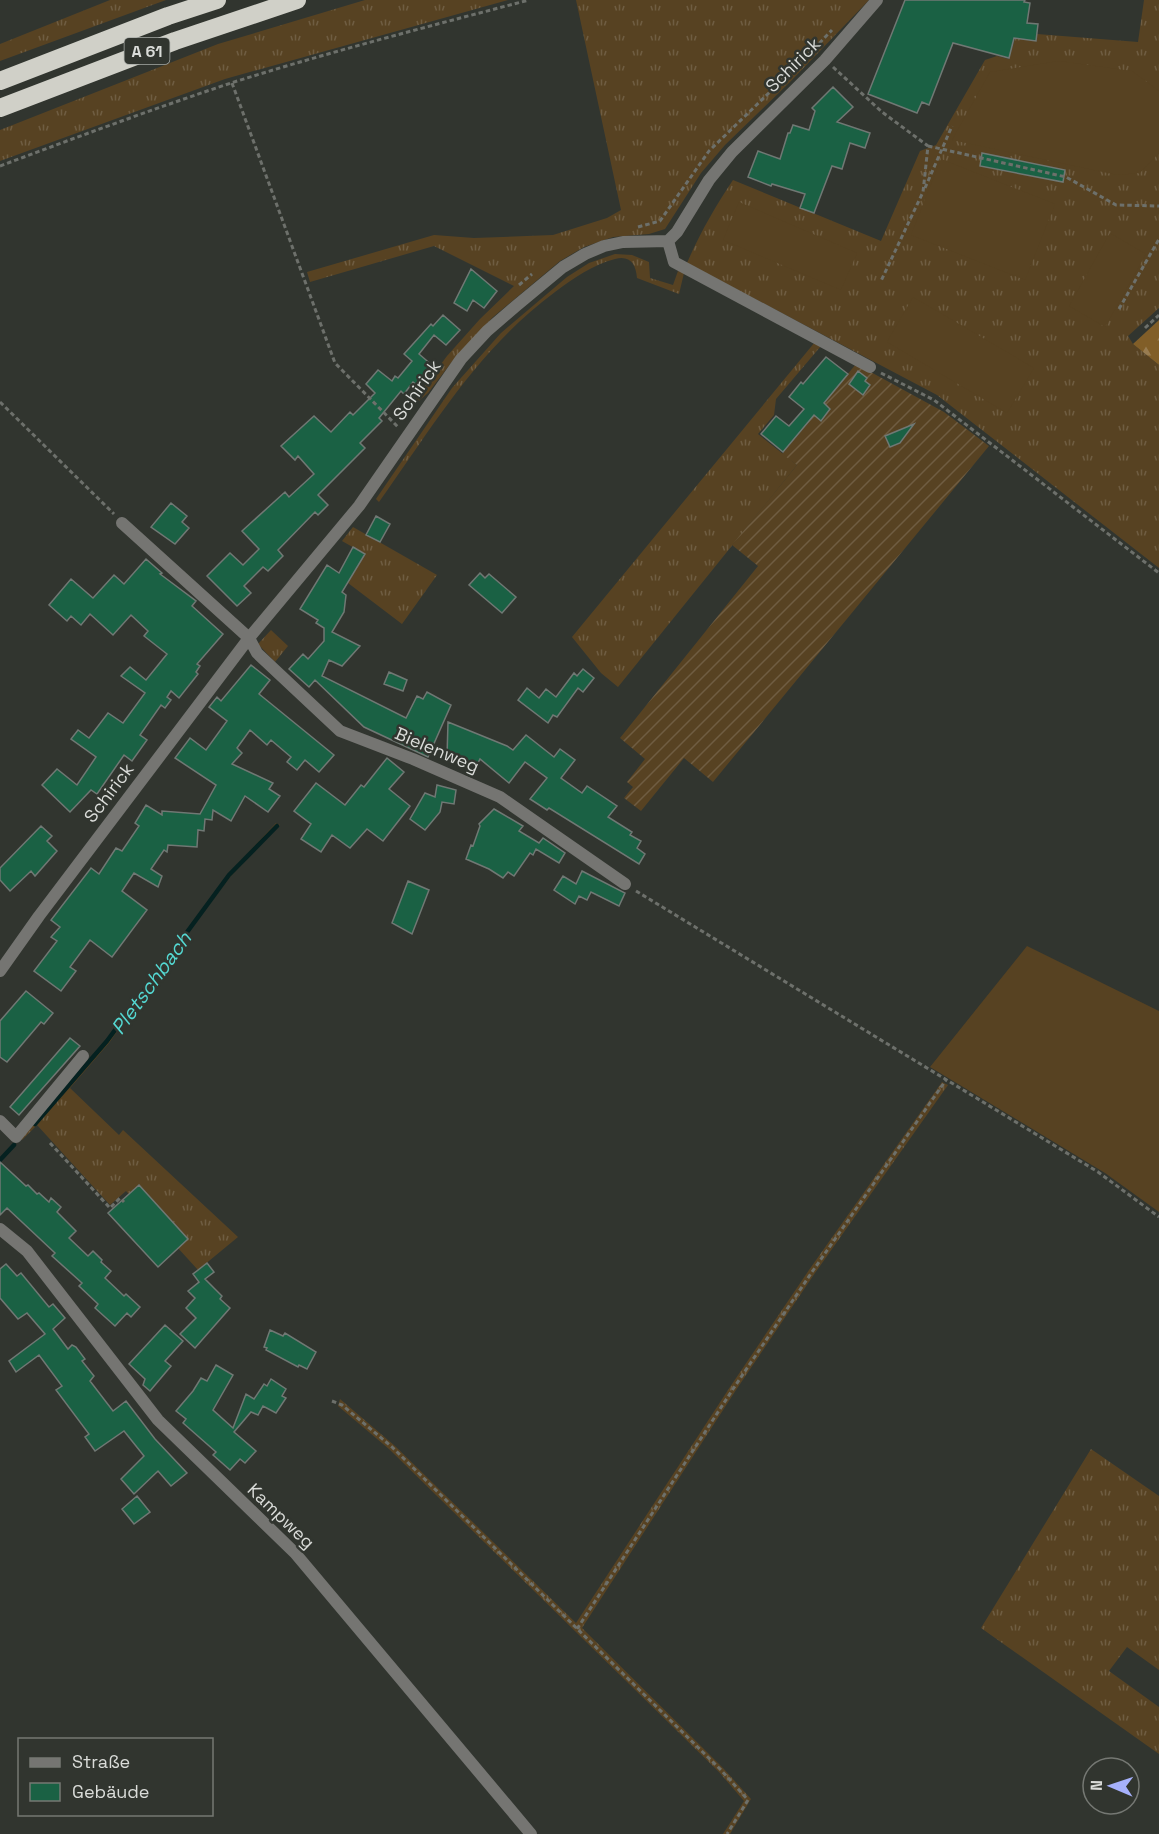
<svg xmlns="http://www.w3.org/2000/svg" width="1159" height="1834" font-family="'Space Grotesk',sans-serif">
	<style>
		.grass { fill: url(#grass-tufts) }
		.forest { fill: url(#forest-firs) }
		.garden { fill: url(#garden-furrows) }
		.pitch { fill: #574222 }
		.lines { fill: none; stroke-linecap: round; stroke-linejoin: round }
		.stream { stroke: #052120; stroke-width: 4.5 }
		.building { fill: #1a6144; stroke: #707874; stroke-width: 1.5 }
		.path { stroke: #6d706b; stroke-width: 3; stroke-dasharray: 4.5 3; stroke-linecap: butt }
		.street { stroke: #757572; stroke-width: 12 }
		.highway { stroke: #d0d0c8; stroke-width: 18 }
		.labels { text-anchor: middle; stroke-width: 5; stroke-linejoin: round; paint-order: stroke }
		.shield { fill: #31352f; stroke: #a7aaa6; stroke-width: 1.5 }
		.shield-label { font-size: 16px; font-weight: bold; fill: #dadcd9 }
		.street-label { font-size: 18px; fill: #dadcd9; stroke: #31352f }
		.water-label { font-size: 20px; font-style: italic; fill: #54d8d2; stroke: #31352f }
	</style>
	<defs>
		<pattern id="grass-tufts" width="24" height="20" patternUnits="userSpaceOnUse" patternTransform="scale(1.5)"><rect width="24" height="20" fill="#574222"/><path d="M3 7l-1-3M5 7V3M7 7l1-3M15 17l-1-3M17 17v-4M19 17l1-3" fill="none" stroke="#6f5d42"/></pattern>
		<pattern id="forest-firs" width="22" height="20" patternUnits="userSpaceOnUse" patternTransform="scale(1.5)"><rect width="22" height="20" fill="#815e28"/><path d="M5 1l3.5 6h-7zM16 11l3.5 6h-7z" fill="#987c51"/></pattern>
		<pattern id="garden-furrows" width="10" height="10" patternUnits="userSpaceOnUse" patternTransform="scale(1.5)"><rect width="10" height="10" fill="#574222"/><path d="M-1 1l2-2M0 10L10 0M9 11l2-2" fill="none" stroke="#6f5d42"/></pattern>
	</defs>
	<rect width="100%" height="100%" fill="#31352f"/>
	<path class="grass" d="M 110,0 L 166,0 L 0,61 L 0,44 Z
		M 365,0 L 508,0 L 225,79 L 0,161 L 0,130 L 218,44 Z
		M 576,0 L 869,0 L 790,82 L 725,145 L 701,173 L 665,229 L 649,234 L 613,237 L 584,247 L 560,261 L 493,317 L 451,363 L 428,393 L 404,414 L 447,356 L 480,319 L 514,286 L 434,246 L 310,282 L 307,272 L 434,235 L 474,238 L 553,235 L 607,218 L 621,210 Z
		M 1144,0 L 1159,0 L 1159,308 L 1128,336 L 1133,344 L 1159,365 L 1159,568 L 937,395 L 687,263 C 700,233 715,207 733,180 L 881,241 L 920,151 L 936,145 L 985,60 L 997,56 L 1009,59 L 1015,38 L 1035,41 L 1037,34 L 1138,42 Z
		M 615,254 L 632,255 L 649,262 L 650,278 L 673,285 L 678,271 L 684,273 L 679,294 L 637,278 C 636,264 630,255 615,259 C 592,265 574,278 555,292 C 477,350 434,425 379,502 L 376,499 L 452,388 L 501,333 L 567,277 L 589,263 Z
		M 815,342 L 821,346 L 776,399 L 774,415 L 758,434 L 797,465 L 618,687 L 601,673 L 572,637 Z
		M 353,527 L 437,575 L 402,624 L 348,583 L 365,554 L 342,541 Z
		M 271,630 L 288,646 L 275,662 L 258,644 Z
		M 276,823 L 280,825 L 231,876 L 164,964 L 109,1043 L 70,1088 L 119,1135 L 123,1130 L 238,1237 L 198,1270 L 126,1191 L 110,1205 L 37,1125 L 22,1140 L 20,1137 L 106,1040 L 228,874 Z
		M 942,1082 L 948,1085 L 815,1273 L 736,1390 L 582,1628 L 723,1768 L 751,1799 L 730,1834 L 723,1834 L 744,1801 L 719,1772 L 389,1449 L 338,1406 L 340,1399 L 395,1446 L 576,1623 L 730,1387 L 809,1270 Z
		M 1091,1449 L 1159,1496 L 1159,1670 L 1127,1647 L 1109,1671 L 1159,1707 L 1159,1754 L 981,1628 Z"/>
	<path class="forest" d="M 1159,320 L 1159,365 L 1133,344 Z"/>
	<path class="garden" d="M 856,364 L 944,412 L 989,446 L 713,782 L 684,758 L 641,811 L 624,798 L 633,787 L 627,782 L 645,759 L 620,738 L 758,566 L 732,545 L 797,465 L 782,454 Z"/>
	<path class="pitch" d="M 1059,61 L 1132,71 L 1159,91 L 1159,153 L 1140,173 L 1117,175 L 952,140 L 990,72 Z
		M 941,159 L 1055,204 L 1025,280 L 911,235 Z
		M 739,202 L 857,253 L 841,290 L 723,240 Z
		M 1110,233 L 1146,254 L 1105,327 L 1069,306 Z
		M 913,297 L 1034,368 L 1007,413 L 887,342 Z
		M 1027,946 L 1159,1011 L 1159,1212 L 1105,1173 L 930,1067 Z"/>
	<g class="lines">
		<path class="stream" d="M 35,1124 L 107,1041 L 229,875 L 277,826
			M 0,1160 L 14,1145"/>
	</g>
	<path class="building" d="M 905,0 L 1025,0 L 1024,2 L 1030,3 L 1027,23 L 1038,24 L 1036,41 L 1014,38 L 1009,58 L 953,43 L 929,105 L 922,102 L 917,113 L 868,94 Z
		M 833,87 L 853,107 L 837,122 L 870,133 L 865,148 L 850,143 L 842,169 L 832,166 L 814,213 L 800,208 L 805,194 L 772,184 L 771,186 L 748,177 L 758,151 L 780,159 L 788,133 L 790,133 L 793,125 L 809,130 L 815,111 L 812,108 Z
		M 982,153 L 1065,170 L 1063,182 L 980,166 Z
		M 471,269 L 497,291 L 484,308 L 473,300 L 467,311 L 454,303 Z
		M 443,315 L 460,330 L 446,345 L 434,335 L 419,354 L 433,366 L 417,385 L 413,382 L 404,394 L 401,391 L 379,418 L 382,421 L 360,443 L 365,448 L 318,495 L 328,505 L 318,515 L 315,512 L 278,550 L 283,556 L 268,571 L 263,567 L 244,586 L 251,593 L 237,606 L 207,576 L 230,553 L 243,565 L 259,549 L 242,531 L 285,492 L 289,497 L 314,474 L 298,456 L 295,460 L 281,446 L 314,416 L 331,432 L 350,412 L 353,415 L 375,393 L 366,384 L 378,370 L 392,381 L 395,376 L 398,378 L 412,361 L 404,354 L 431,324 L 433,326 Z
		M 826,357 L 848,374 L 824,403 L 830,409 L 821,421 L 814,415 L 783,452 L 761,434 L 776,416 L 789,426 L 804,409 L 789,397 L 801,382 L 803,384 Z
		M 858,371 L 867,378 L 865,381 L 870,385 L 863,395 L 849,384 Z
		M 914,424 L 900,443 L 890,447 L 885,436 Z
		M 171,503 L 187,516 L 182,522 L 189,528 L 175,544 L 151,527 Z
		M 376,516 L 390,524 L 380,542 L 366,535 Z
		M 353,547 L 365,554 L 342,592 L 346,595 L 344,612 L 332,632 L 360,646 L 342,666 L 329,660 L 322,676 L 406,718 L 417,696 L 423,699 L 427,692 L 451,705 L 428,757 L 364,727 L 315,680 L 309,687 L 289,669 L 303,654 L 308,659 L 324,641 L 324,628 L 316,623 L 318,620 L 300,609 L 327,565 L 339,573 Z
		M 146,559 L 162,573 L 160,574 L 196,601 L 192,606 L 223,634 L 197,664 L 200,666 L 196,672 L 198,674 L 179,698 L 171,691 L 167,697 L 171,700 L 165,708 L 161,705 L 140,735 L 147,740 L 132,761 L 124,755 L 97,794 L 91,790 L 70,812 L 42,785 L 57,769 L 77,785 L 96,757 L 71,739 L 78,730 L 89,738 L 108,713 L 123,723 L 145,693 L 121,676 L 130,667 L 146,680 L 167,654 L 144,636 L 148,631 L 131,615 L 113,635 L 90,614 L 81,625 L 71,616 L 67,621 L 49,605 L 71,579 L 93,598 L 114,575 L 124,584 Z
		M 480,573 L 485,578 L 489,574 L 516,597 L 502,613 L 469,585 Z
		M 251,665 L 270,680 L 259,694 L 334,755 L 319,772 L 305,760 L 297,770 L 287,762 L 291,757 L 271,740 L 267,745 L 250,730 L 237,748 L 242,753 L 232,764 L 273,783 L 269,789 L 280,796 L 268,812 L 245,796 L 231,821 L 213,810 L 212,820 L 205,819 L 204,831 L 198,830 L 197,847 L 168,845 L 167,852 L 164,850 L 151,869 L 162,876 L 158,887 L 134,873 L 122,891 L 147,910 L 112,957 L 90,940 L 70,967 L 76,971 L 61,991 L 34,971 L 57,941 L 51,937 L 60,927 L 51,920 L 91,868 L 99,874 L 116,848 L 122,851 L 139,826 L 135,823 L 146,805 L 162,815 L 162,811 L 200,814 L 216,785 L 175,758 L 190,738 L 206,750 L 227,721 L 209,707 L 217,697 L 221,701 Z
		M 583,669 L 594,678 L 583,692 L 578,688 L 557,717 L 553,715 L 548,723 L 518,700 L 527,688 L 539,698 L 546,689 L 556,697 L 574,673 L 577,676 Z
		M 389,672 L 407,680 L 403,691 L 384,684 Z
		M 448,722 L 507,746 L 513,750 L 526,735 L 554,757 L 560,749 L 575,760 L 561,778 L 582,793 L 587,786 L 617,806 L 608,817 L 632,832 L 630,835 L 641,841 L 637,848 L 645,854 L 639,864 L 549,808 L 547,810 L 530,799 L 547,778 L 525,762 L 509,783 L 480,759 L 477,765 L 456,756 L 447,757 Z
		M 387,758 L 404,772 L 389,789 L 410,806 L 383,841 L 367,829 L 350,848 L 332,835 L 321,852 L 301,839 L 311,824 L 294,811 L 316,783 L 345,805 L 361,785 L 364,787 Z
		M 437,785 L 456,790 L 454,804 L 442,802 L 440,812 L 425,830 L 410,819 L 425,793 L 435,797 Z
		M 494,809 L 523,826 L 519,831 L 539,843 L 543,838 L 565,853 L 559,863 L 536,849 L 533,855 L 530,853 L 514,876 L 508,872 L 503,878 L 489,869 L 466,859 L 471,845 L 473,846 L 480,826 L 479,824 Z
		M 41,826 L 52,836 L 47,841 L 57,851 L 35,876 L 31,871 L 10,891 L 0,880 L 0,868 Z
		M 582,871 L 625,893 L 619,906 L 591,892 L 587,900 L 579,896 L 575,904 L 554,890 L 563,876 L 576,884 Z
		M 408,881 L 429,890 L 412,934 L 392,923 Z
		M 26,991 L 53,1013 L 44,1024 L 41,1022 L 7,1062 L 0,1057 L 0,1021 Z
		M 70,1038 L 80,1046 L 19,1115 L 10,1107 Z
		M 0,1162 L 26,1186 L 28,1185 L 37,1194 L 39,1193 L 49,1202 L 51,1198 L 61,1207 L 57,1212 L 76,1231 L 69,1238 L 88,1256 L 93,1251 L 102,1260 L 101,1262 L 111,1271 L 105,1278 L 124,1296 L 126,1294 L 140,1307 L 131,1317 L 127,1313 L 115,1326 L 95,1308 L 98,1304 L 79,1286 L 82,1283 L 52,1256 L 55,1253 L 7,1208 L 0,1215 Z
		M 139,1185 L 188,1239 L 158,1267 L 108,1213 Z
		M 207,1263 L 214,1272 L 205,1279 L 222,1296 L 220,1299 L 230,1308 L 195,1348 L 180,1334 L 196,1318 L 186,1308 L 195,1298 L 188,1291 L 199,1282 L 193,1274 Z
		M 6,1264 L 17,1276 L 21,1273 L 49,1307 L 53,1304 L 65,1318 L 53,1329 L 68,1349 L 72,1345 L 76,1347 L 85,1359 L 82,1361 L 94,1376 L 90,1381 L 113,1411 L 126,1401 L 155,1439 L 187,1473 L 171,1486 L 158,1471 L 134,1494 L 121,1479 L 144,1456 L 124,1431 L 95,1451 L 85,1437 L 89,1434 L 56,1390 L 62,1386 L 39,1355 L 16,1372 L 9,1361 L 45,1334 L 27,1313 L 18,1319 L 0,1298 L 0,1269 Z
		M 165,1325 L 183,1341 L 165,1361 L 171,1366 L 150,1391 L 143,1385 L 145,1379 L 129,1364 Z
		M 270,1330 L 283,1336 L 285,1333 L 316,1352 L 307,1369 L 299,1365 L 298,1367 L 266,1350 L 267,1348 L 264,1347 Z
		M 216,1365 L 233,1375 L 213,1410 L 233,1428 L 246,1394 L 254,1399 L 264,1384 L 267,1386 L 271,1379 L 286,1389 L 282,1396 L 286,1398 L 276,1413 L 263,1406 L 258,1415 L 251,1412 L 234,1432 L 256,1451 L 245,1463 L 240,1459 L 230,1470 L 213,1455 L 216,1452 L 183,1423 L 186,1419 L 176,1411 L 193,1391 L 201,1378 L 207,1381 Z
		M 137,1496 L 150,1512 L 134,1524 L 122,1509 Z"/>
	<g class="lines">
		<path class="path" d="M 833,67 L 882,112 L 928,146 L 923,192 L 881,281
			M 232,83 L 335,363 L 398,427
			M 928,146 L 1066,177 L 1116,205 L 1159,206
			M 0,166 C 77,137 153,109 231,83 C 329,52 430,26 529,0
			M 925,188 L 952,126
			M 638,227 L 660,221 L 709,151 L 807,56 L 832,30
			M 519,285 L 532,274
			M 1119,309 L 1159,239
			M 1145,328 L 1159,315
			M 881,373 L 934,400 L 1159,573
			M 0,402 L 114,514
			M 636,891 L 1098,1172 L 1159,1217
			M 50,1143 L 110,1208 L 120,1198 L 124,1202
			M 332,1401 L 342,1405 L 392,1447 L 721,1770 L 748,1800 L 727,1834
			M 577,1629 L 733,1389 L 812,1272 L 946,1080"/>
		<path class="street" d="M 668,241 L 674,262 L 870,367
			M 122,523 L 249,638 L 257,653 L 340,731 L 413,759 L 500,797 L 625,884
			M 0,971 L 39,916 L 249,638 L 359,506 L 461,359 L 487,331 L 516,306 L 563,267 L 585,254 L 604,246 L 623,242 L 668,241 L 677,232 L 709,180 L 732,152 L 825,60 L 877,0
			M 0,1121 L 16,1137 L 83,1056
			M 0,1229 L 27,1251 L 158,1420 L 295,1553 L 531,1834"/>
		<path class="highway" d="M 0,81 L 168,16 L 217,0
			M 0,108 L 175,41 L 297,0"/>
	</g>
	<g class="labels">
		<rect class="shield" x="124.5" y="38" width="45" height="26" rx="4.5"/>
		<g class="shield-label">
			<text x="147" y="57">A 61</text>
		</g>
		<g class="street-label">
			<text transform="translate(793 65) rotate(-45)" y="6">Schirick</text>
			<text transform="translate(417 390) rotate(-55)" y="6">Schirick</text>
			<text transform="translate(437 750) rotate(23)" y="6">Bielenweg</text>
			<text transform="translate(109 793) rotate(-53)" y="6">Schirick</text>
			<text transform="translate(281 1516) rotate(44)" y="6">Kampweg</text>
		</g>
		<g class="water-label">
			<text transform="translate(151 983) rotate(-54)" y="7">Pletschbach</text>
		</g>
	</g>
	<rect x="18" y="1738" width="195" height="78" fill="#31352f" stroke="#757873" stroke-width="1.5"/>
	<rect x="30" y="1758" width="30" height="9" fill="#757572" stroke="#757873" stroke-width="1.5"/>
	<text x="72" y="1768" font-size="18" fill="#dadcd9">Straße</text>
	<rect x="30" y="1783" width="30" height="18" fill="#1a6144" stroke="#757873" stroke-width="1.5"/>
	<text x="72" y="1798" font-size="18" fill="#dadcd9">Gebäude</text>
	<g transform="translate(1111 1786) rotate(272)"><circle r="28" fill="#31352f" stroke="#757873" stroke-width="1.5"/>
	<path d="M0-4.5L10 22L0 15L-10 22Z" fill="#a6b1fc"/>
	<text y="-9" font-size="16" font-weight="bold" text-anchor="middle" fill="#dadcd9">N</text>
	</g>
</svg>
